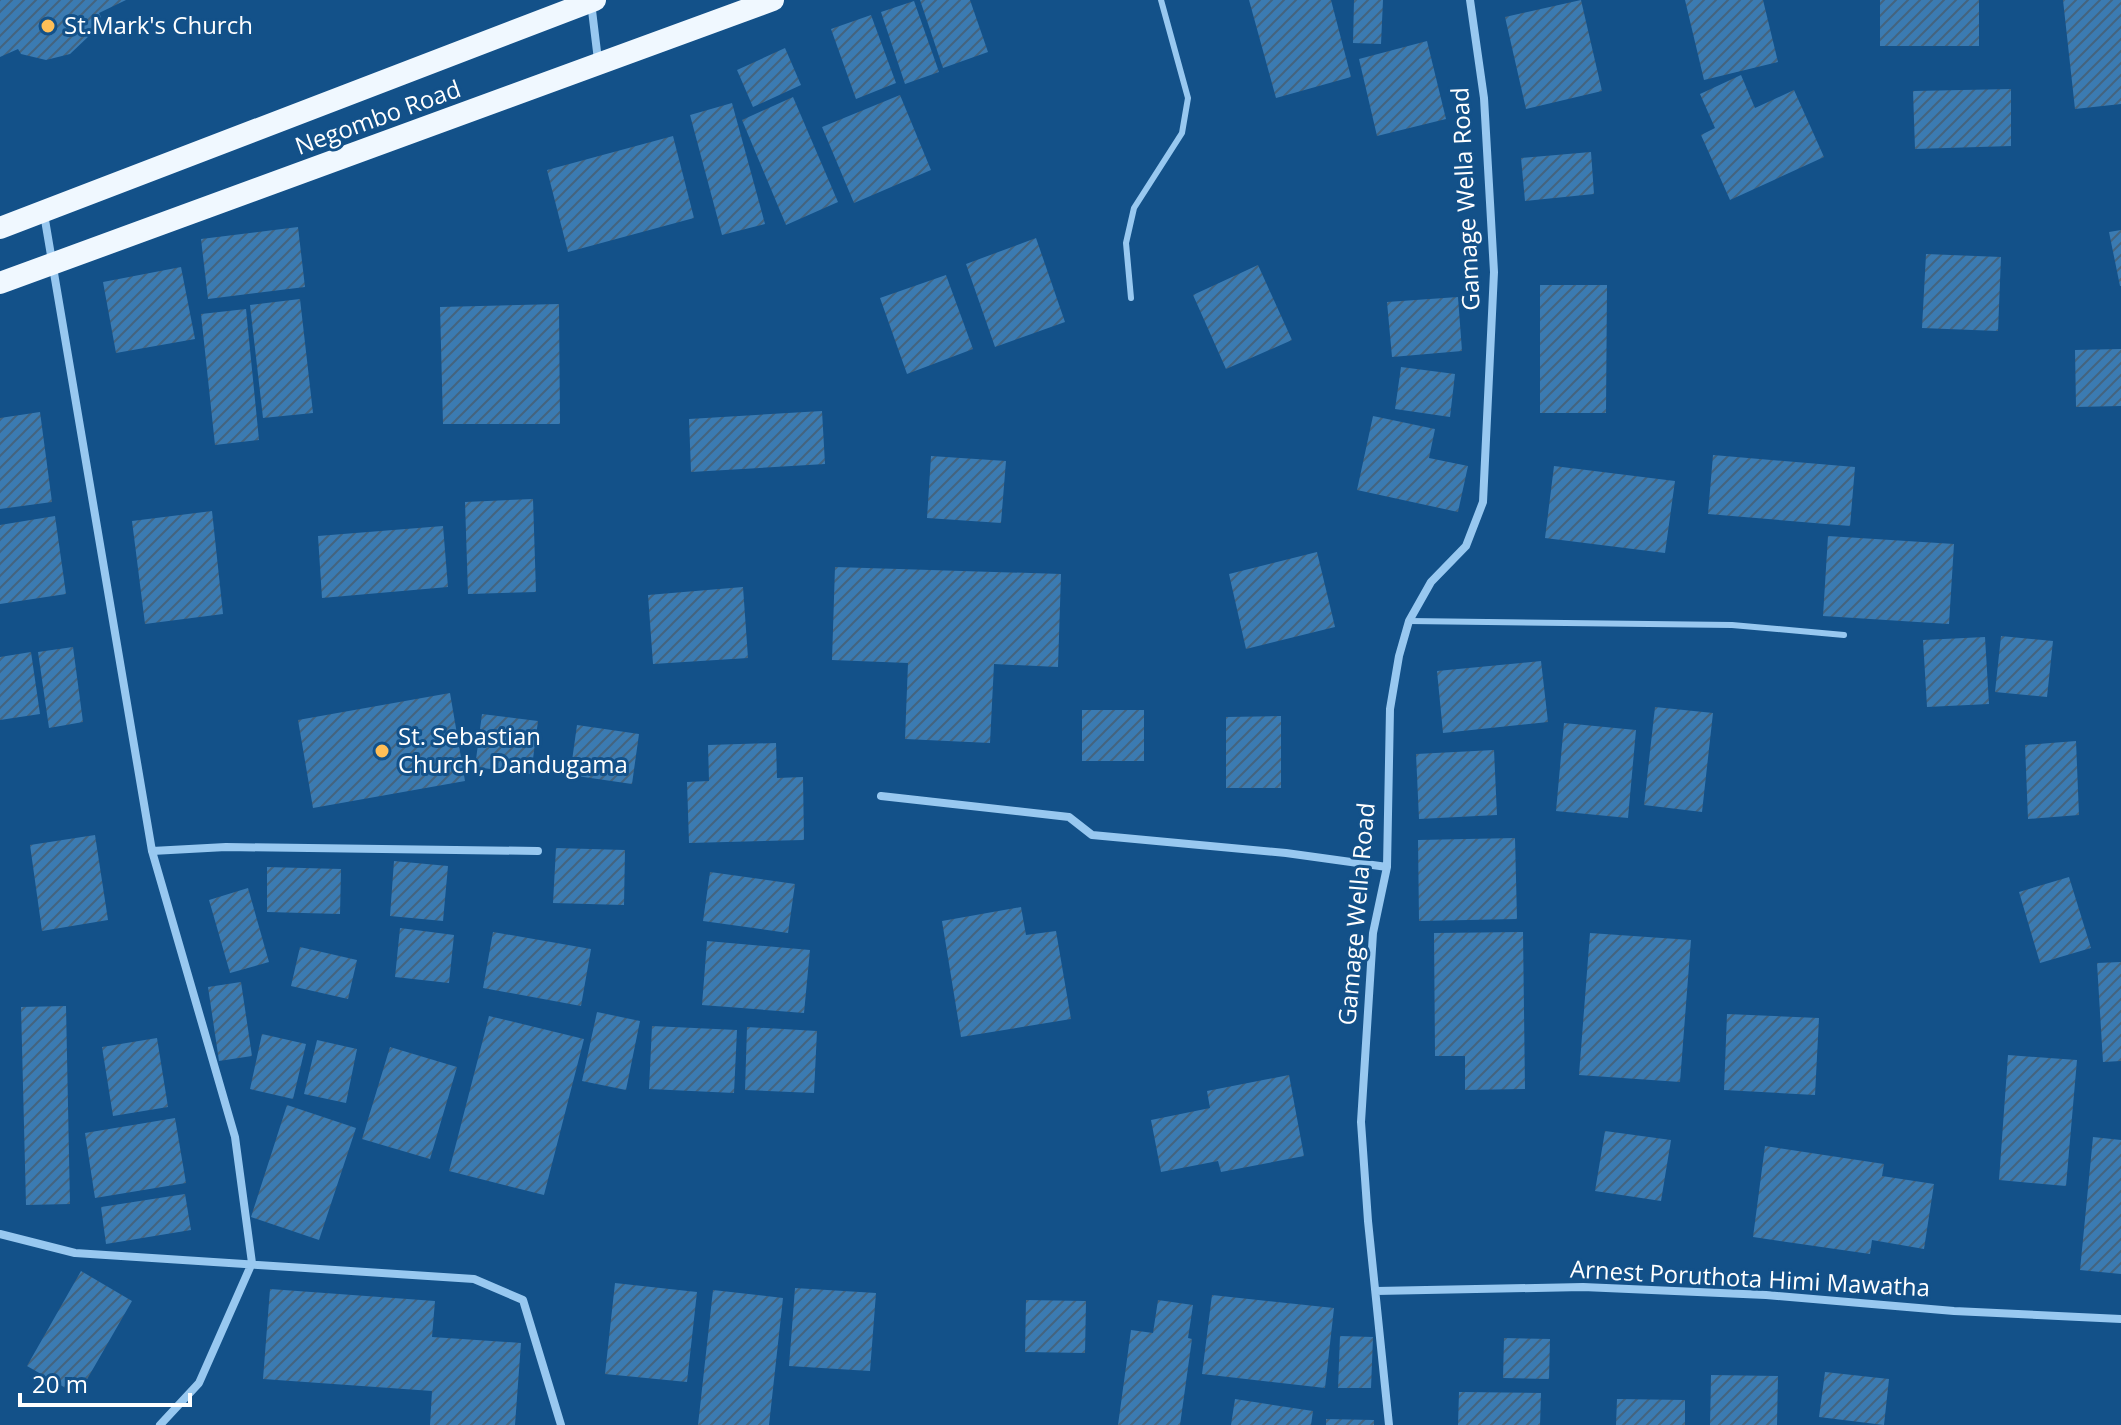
<svg xmlns="http://www.w3.org/2000/svg" width="2121" height="1425" font-family="'Open Sans',sans-serif">
	<style>
		.building { fill: url(#building-hatch) }
		.lines { fill: none; stroke-linecap: round; stroke-linejoin: round }
		.service { stroke: #98c8f0; stroke-width: 6 }
		.minor { stroke: #98c8f0; stroke-width: 8 }
		.trunk { stroke: #f0f8ff; stroke-width: 22 }
		.poi-dot { fill: #ffbf57; stroke: #135189; stroke-width: 3 }
		.labels { text-anchor: middle; stroke-width: 6; stroke-linejoin: round; paint-order: stroke }
		.poi-label { font-size: 24px; fill: #fff; stroke: #135189; text-anchor: start }
		.street-label { font-size: 24px; fill: #fff; stroke: #135189 }
	</style>
	<defs>
		<pattern id="building-hatch" width="6" height="6" patternUnits="userSpaceOnUse" patternTransform="scale(2)"><rect width="6" height="6" fill="#3b7bb2"/><path d="M-1 1l2-2M0 6l6-6M5 7l2-2" fill="none" stroke="#44647f"/></pattern>
	</defs>
	<rect width="100%" height="100%" fill="#135189"/>
	<path class="building" d="M 0,0 L 126,0 L 99,13 L 101,17 L 90,35 L 70,54 L 46,60 L 21,54 L 18,49 L 0,57 Z
		M 920,0 L 970,0 L 988,52 L 943,68 Z
		M 1249,0 L 1331,0 L 1351,77 L 1276,98 Z
		M 1354,0 L 1383,0 L 1381,44 L 1353,43 Z
		M 1581,0 L 1602,91 L 1526,109 L 1505,17 Z
		M 1685,0 L 1763,0 L 1778,62 L 1704,80 Z
		M 1880,0 L 1979,0 L 1979,46 L 1880,46 Z
		M 2063,0 L 2121,0 L 2121,104 L 2075,109 Z
		M 914,1 L 939,72 L 905,84 L 881,12 Z
		M 871,15 L 896,83 L 856,99 L 831,29 Z
		M 1427,41 L 1446,119 L 1377,136 L 1359,59 Z
		M 785,48 L 801,85 L 753,107 L 737,70 Z
		M 1741,75 L 1755,108 L 1794,90 L 1824,157 L 1730,200 L 1701,135 L 1715,128 L 1700,94 Z
		M 2011,89 L 2011,146 L 1915,149 L 1913,91 Z
		M 900,95 L 931,170 L 854,203 L 822,127 Z
		M 793,97 L 838,202 L 786,225 L 742,120 Z
		M 732,103 L 765,224 L 722,235 L 690,115 Z
		M 673,136 L 694,218 L 568,252 L 547,170 Z
		M 1591,152 L 1594,194 L 1525,201 L 1521,158 Z
		M 298,227 L 305,287 L 208,299 L 201,239 Z
		M 2121,230 L 2121,286 L 2120,286 L 2109,232 Z
		M 1036,238 L 1065,322 L 995,347 L 966,264 Z
		M 1926,254 L 2001,257 L 1998,331 L 1922,328 Z
		M 1258,265 L 1292,340 L 1226,369 L 1193,295 Z
		M 181,267 L 195,339 L 116,353 L 103,282 Z
		M 946,275 L 973,349 L 907,374 L 880,298 Z
		M 1540,285 L 1607,285 L 1606,413 L 1540,413 Z
		M 1458,297 L 1462,351 L 1392,357 L 1387,302 Z
		M 300,299 L 313,413 L 263,418 L 250,305 Z
		M 559,304 L 560,424 L 443,424 L 440,307 Z
		M 246,309 L 259,440 L 215,445 L 201,314 Z
		M 2121,349 L 2121,406 L 2076,407 L 2075,350 Z
		M 1401,367 L 1455,374 L 1450,417 L 1395,409 Z
		M 822,411 L 825,464 L 691,472 L 689,419 Z
		M 40,412 L 52,502 L 0,509 L 0,418 Z
		M 1373,416 L 1435,429 L 1429,458 L 1468,466 L 1458,512 L 1357,490 Z
		M 1713,455 L 1855,467 L 1850,526 L 1708,514 Z
		M 931,456 L 1006,461 L 1001,523 L 927,518 Z
		M 1554,466 L 1675,481 L 1665,553 L 1545,538 Z
		M 533,499 L 536,592 L 468,594 L 465,502 Z
		M 212,511 L 223,614 L 145,624 L 132,521 Z
		M 55,516 L 66,594 L 0,604 L 0,525 Z
		M 443,526 L 448,587 L 322,598 L 318,536 Z
		M 1828,536 L 1954,544 L 1949,624 L 1823,616 Z
		M 1317,552 L 1335,627 L 1246,649 L 1229,574 Z
		M 835,567 L 1061,574 L 1058,667 L 994,664 L 990,743 L 905,739 L 908,663 L 832,660 Z
		M 743,587 L 748,658 L 653,664 L 648,595 Z
		M 2001,636 L 2053,641 L 2047,697 L 1995,692 Z
		M 1985,637 L 1989,704 L 1927,707 L 1923,640 Z
		M 73,647 L 83,722 L 49,728 L 38,652 Z
		M 31,652 L 40,714 L 0,720 L 0,657 Z
		M 1541,661 L 1548,722 L 1443,733 L 1437,671 Z
		M 450,693 L 465,781 L 313,808 L 298,720 Z
		M 1655,707 L 1713,713 L 1702,812 L 1644,805 Z
		M 1082,710 L 1144,710 L 1144,761 L 1082,761 Z
		M 482,714 L 538,721 L 531,774 L 475,767 Z
		M 1281,716 L 1281,788 L 1226,788 L 1226,717 Z
		M 1564,723 L 1636,730 L 1628,818 L 1556,811 Z
		M 577,725 L 639,734 L 632,784 L 570,775 Z
		M 2076,741 L 2079,815 L 2028,819 L 2025,745 Z
		M 776,743 L 777,778 L 803,777 L 804,840 L 689,843 L 687,782 L 709,781 L 708,745 Z
		M 1494,750 L 1497,815 L 1419,819 L 1416,754 Z
		M 95,835 L 108,920 L 42,931 L 30,845 Z
		M 1515,838 L 1517,919 L 1419,921 L 1418,840 Z
		M 556,848 L 625,850 L 624,905 L 553,903 Z
		M 394,861 L 448,866 L 443,921 L 390,916 Z
		M 267,867 L 341,869 L 340,914 L 267,912 Z
		M 710,872 L 795,884 L 788,933 L 703,921 Z
		M 2069,877 L 2091,948 L 2040,963 L 2019,892 Z
		M 248,888 L 269,962 L 230,973 L 209,900 Z
		M 1021,907 L 1026,935 L 1056,931 L 1071,1019 L 961,1037 L 942,921 Z
		M 400,928 L 454,935 L 449,983 L 395,977 Z
		M 493,932 L 591,949 L 581,1006 L 483,988 Z
		M 1523,932 L 1525,1089 L 1465,1090 L 1465,1056 L 1435,1056 L 1434,933 Z
		M 1590,933 L 1691,940 L 1680,1082 L 1579,1075 Z
		M 707,941 L 810,950 L 804,1013 L 702,1005 Z
		M 300,947 L 357,960 L 348,999 L 291,986 Z
		M 2121,962 L 2121,1061 L 2103,1062 L 2097,963 Z
		M 241,982 L 252,1056 L 219,1061 L 208,987 Z
		M 66,1006 L 70,1204 L 26,1205 L 21,1007 Z
		M 597,1012 L 640,1021 L 626,1090 L 582,1081 Z
		M 1727,1014 L 1819,1018 L 1815,1095 L 1724,1090 Z
		M 489,1016 L 584,1039 L 544,1195 L 449,1171 Z
		M 652,1026 L 737,1030 L 734,1093 L 649,1089 Z
		M 747,1027 L 817,1031 L 814,1093 L 745,1090 Z
		M 262,1034 L 306,1044 L 293,1099 L 250,1089 Z
		M 157,1038 L 168,1107 L 113,1116 L 102,1047 Z
		M 317,1040 L 357,1049 L 346,1103 L 304,1094 Z
		M 390,1047 L 457,1067 L 430,1159 L 362,1139 Z
		M 2008,1055 L 2077,1060 L 2066,1186 L 1999,1180 Z
		M 1289,1075 L 1304,1156 L 1221,1172 L 1218,1161 L 1161,1172 L 1151,1120 L 1210,1108 L 1207,1091 Z
		M 287,1105 L 356,1128 L 319,1240 L 251,1217 Z
		M 175,1118 L 186,1183 L 95,1198 L 85,1133 Z
		M 1605,1131 L 1671,1140 L 1661,1201 L 1595,1191 Z
		M 2093,1137 L 2121,1140 L 2121,1274 L 2080,1270 Z
		M 1765,1146 L 1884,1164 L 1882,1176 L 1934,1184 L 1924,1249 L 1872,1240 L 1870,1254 L 1753,1237 Z
		M 185,1194 L 191,1230 L 106,1244 L 101,1207 Z
		M 81,1271 L 132,1301 L 78,1395 L 27,1366 Z
		M 615,1283 L 697,1292 L 687,1382 L 605,1374 Z
		M 795,1288 L 876,1293 L 870,1371 L 789,1366 Z
		M 270,1289 L 435,1301 L 432,1337 L 521,1343 L 515,1425 L 430,1425 L 432,1391 L 263,1379 Z
		M 713,1290 L 783,1298 L 769,1425 L 698,1425 Z
		M 1212,1295 L 1334,1308 L 1325,1388 L 1202,1374 Z
		M 1026,1300 L 1086,1301 L 1085,1353 L 1025,1352 Z
		M 1158,1300 L 1193,1305 L 1188,1338 L 1192,1339 L 1180,1425 L 1118,1425 L 1131,1330 L 1153,1333 Z
		M 1340,1336 L 1373,1337 L 1371,1388 L 1338,1388 Z
		M 1504,1338 L 1550,1339 L 1549,1379 L 1503,1378 Z
		M 1825,1372 L 1889,1379 L 1884,1425 L 1819,1417 Z
		M 1711,1375 L 1778,1376 L 1777,1425 L 1710,1425 Z
		M 1459,1392 L 1541,1393 L 1540,1425 L 1458,1425 Z
		M 1235,1399 L 1313,1411 L 1311,1425 L 1231,1425 Z
		M 1617,1399 L 1685,1400 L 1685,1425 L 1616,1425 Z
		M 1326,1419 L 1374,1420 L 1374,1425 L 1326,1425 Z"/>
	<g class="lines">
		<path class="service" d="M 1131,298 L 1126,243 L 1134,208 L 1182,133 L 1188,98 L 1161,0
			M 1409,621 L 1732,625 L 1844,635"/>
		<path class="minor" d="M 591,2 L 598,60
			M 44,214 L 152,851 L 235,1137 L 252,1263
			M 881,796 L 1069,817 L 1092,835 L 1286,853 L 1387,867
			M 152,851 L 226,847 L 538,851
			M 0,1234 L 75,1253 L 474,1279 L 523,1300 L 561,1425
			M 1376,1291 L 1583,1287 L 1766,1295 L 1954,1311 L 2121,1319
			M 160,1425 L 199,1383 L 252,1263
			M 1389,1425 L 1368,1221 L 1361,1122 L 1373,933 L 1387,867 L 1390,709 L 1399,656 L 1409,621 L 1431,582 L 1466,546 L 1483,502 L 1494,272 L 1484,98 L 1470,0"/>
		<path class="trunk" d="M 0,228 L 595,0
			M 0,283 L 773,0"/>
	</g>
	<g class="poi-dot">
		<circle cx="48" cy="26" r="8"/>
		<circle cx="382" cy="751" r="8"/>
	</g>
	<g class="labels">
		<g class="poi-label">
			<text x="64" y="34">St.Mark's Church</text>
			<text x="398" y="745">St. Sebastian<tspan x="398" dy="28">Church, Dandugama</tspan></text>
		</g>
		<g class="street-label">
			<text transform="translate(378 118) rotate(-20)" y="8">Negombo Road</text>
			<text transform="translate(1466 199) rotate(-93)" y="8">Gamage Wella Road</text>
			<text transform="translate(1357 914) rotate(-85)" y="8">Gamage Wella Road</text>
			<text transform="translate(1750 1279) rotate(3)" y="8">Arnest Poruthota Himi Mawatha</text>
		</g>
	</g>
	<path d="M20 1393v12h170v-12" fill="none" stroke="#ffffff" stroke-width="4"/>
	<text x="32" y="1393" font-size="24" fill="#ffffff" stroke="#135189" stroke-width="6" paint-order="stroke">20 m</text>
</svg>
